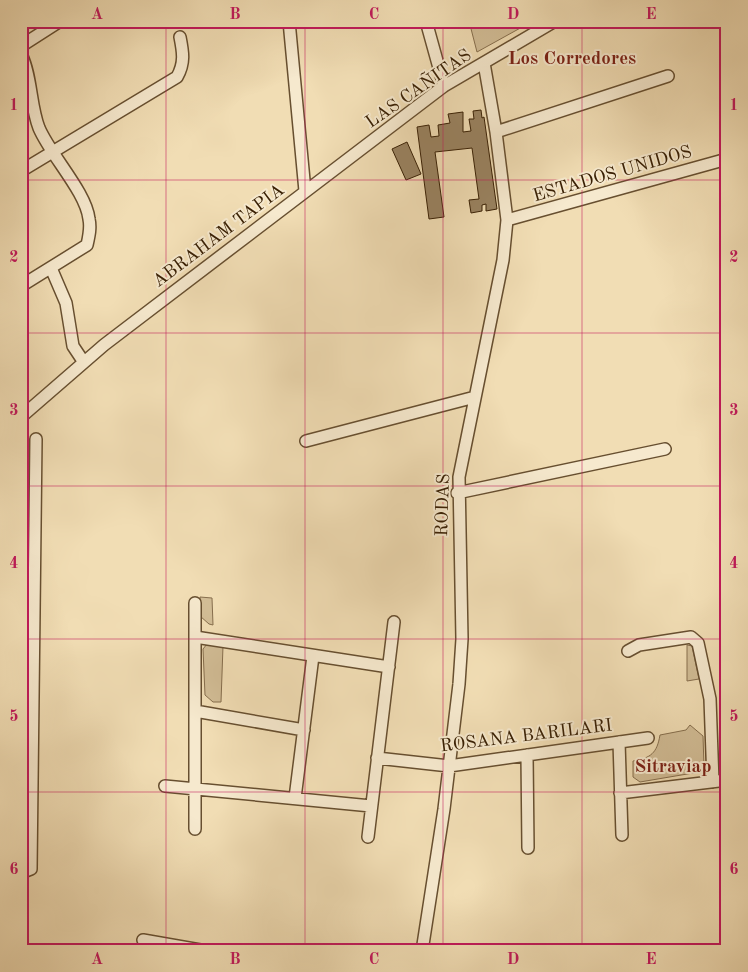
<svg xmlns="http://www.w3.org/2000/svg" width="748" height="972" font-family="'Old Standard TT',serif">
	<style>
		.green { fill: #d2bd96; stroke: #866e4d }
		.building { fill: #998260; stroke: #392004 }
		.lines { fill: none; stroke-linecap: round; stroke-linejoin: round }
		.minor-casing { stroke: #674f30; stroke-width: 14 }
		.minor { stroke: #f6e9ce; stroke-width: 11 }
		.grid { fill: none; stroke: #c2185b; stroke-width: 1; stroke-opacity: 0.55 }
		.labels { text-anchor: middle; stroke-width: 4; stroke-linejoin: round; paint-order: stroke }
		.street-label { font-size: 18px; fill: #392004; stroke: #f6e9ce }
		.neighbourhood-label { font-size: 19px; font-weight: bold; fill: #7a1f14; stroke: #f6e9ce }
		.neatline { fill: none; stroke: #c2185b; stroke-width: 2 }
		.grid-label { font-size: 16px; text-anchor: middle; font-weight: bold; fill: #c2185b }
	</style>
	<rect width="100%" height="100%" fill="#f1ddb4"/>
	<filter id="stains"><feTurbulence type="fractalNoise" baseFrequency=".004" numOctaves="4"/><feColorMatrix values="0 0 0 0 .2 0 0 0 0 .09 0 0 0 0 .02 0 0 0 .5 -.17"/></filter>
	<radialGradient id="worn" r=".72"><stop offset=".6" stop-color="#630" stop-opacity="0"/><stop offset="1" stop-color="#630" stop-opacity=".3"/></radialGradient>
	<path class="green" d="M 469,21 L 533,21 L 477,52 Z
		M 200,597 L 212,598 L 213,625 L 209,624 L 200,616 Z
		M 207,644 L 223,646 L 221,702 L 213,702 L 205,695 L 203,649 Z
		M 687,645 L 692,646 L 699,679 L 687,681 Z
		M 690,725 L 703,736 L 704,766 L 699,772 L 640,782 L 633,777 L 633,761 C 651,758 657,753 660,735 L 686,730 Z"/>
	<path class="building" d="M 481,110 L 482,118 L 484,117 L 497,209 L 486,211 L 486,204 L 482,205 L 482,211 L 471,213 L 469,200 L 479,199 L 472,148 L 435,152 L 444,217 L 429,219 L 417,127 L 429,125 L 431,137 L 439,136 L 438,125 L 450,123 L 448,114 L 463,112 L 463,132 L 471,131 L 469,119 L 474,119 L 473,111 Z
		M 407,142 L 421,174 L 406,180 L 392,149 Z"/>
	<g class="lines">
		<g class="minor-casing">
			<path id="minor" d="M 289,21 L 305,191
				M 426,21 L 444,86
				M 21,46 L 60,21
				M 21,54 C 32,77 30,105 39,128 C 51,156 86,192 89,219 C 91,228 89,236 87,245 L 21,286
				M 496,132 L 668,76
				M 21,171 L 177,77 C 185,63 183,52 180,37
				M 507,220 L 727,159
				M 51,268 L 66,303 L 73,346 L 83,361
				M 21,417 L 104,345 L 444,86 L 555,21
				M 306,441 L 475,397
				M 457,493 L 665,449
				M 195,637 L 389,667
				M 628,651 L 639,645 L 691,637 L 698,643 L 710,699 L 713,782
				M 195,711 L 304,730
				M 619,742 L 622,835
				M 527,755 L 528,848
				M 377,758 L 449,766 L 648,738
				M 165,786 L 371,806
				M 620,793 L 727,780
				M 295,798 L 313,656
				M 195,829 L 195,603
				M 368,837 L 394,622
				M 21,873 L 31,869 L 36,439
				M 143,940 L 206,951
				M 422,951 L 444,809 L 459,684 L 462,639 L 459,477 L 503,260 L 507,220 L 496,132 L 484,63"/>
		</g>
		<use href="#minor" class="minor"/>
	</g>
	<path class="grid" d="M 166,21 L 166,951M 305,21 L 305,951M 443,21 L 443,951M 582,21 L 582,951M 21,180 L 727,180M 21,333 L 727,333M 21,486 L 727,486M 21,639 L 727,639M 21,792 L 727,792"/>
	<g class="labels">
		<g class="street-label">
			<text transform="translate(418 88) rotate(-35)" y="6">LAS CAÑITAS</text>
			<text transform="translate(612 173) rotate(-16)" y="6">ESTADOS UNIDOS</text>
			<text transform="translate(218 235) rotate(-37)" y="6">ABRAHAM TAPIA</text>
			<text transform="translate(442 505) rotate(-88)" y="6">RODAS</text>
			<text transform="translate(526 735) rotate(-7)" y="6">ROSANA BARILARI</text>
		</g>
		<g class="neighbourhood-label">
			<text x="572" y="64">Los Corredores</text>
			<text x="673" y="772">Sitraviap</text>
		</g>
	</g>
	<rect width="748" height="972" fill="none" stroke="#f1ddb4" stroke-width="55"/>
	<rect x="28" y="28" width="692" height="916" class="neatline"/>
	<g class="grid-label">
		<text x="97" y="19">A</text>
		<text x="235" y="19">B</text>
		<text x="374" y="19">C</text>
		<text x="513" y="19">D</text>
		<text x="651" y="19">E</text>
		<text x="14" y="110">1</text>
		<text x="734" y="110">1</text>
		<text x="14" y="262">2</text>
		<text x="734" y="262">2</text>
		<text x="14" y="415">3</text>
		<text x="734" y="415">3</text>
		<text x="14" y="568">4</text>
		<text x="734" y="568">4</text>
		<text x="14" y="721">5</text>
		<text x="734" y="721">5</text>
		<text x="14" y="874">6</text>
		<text x="734" y="874">6</text>
		<text x="97" y="964">A</text>
		<text x="235" y="964">B</text>
		<text x="374" y="964">C</text>
		<text x="513" y="964">D</text>
		<text x="651" y="964">E</text>
	</g>
	<rect width="100%" height="100%" filter="url(#stains)"/>
	<rect width="100%" height="100%" fill="url(#worn)"/>
</svg>
